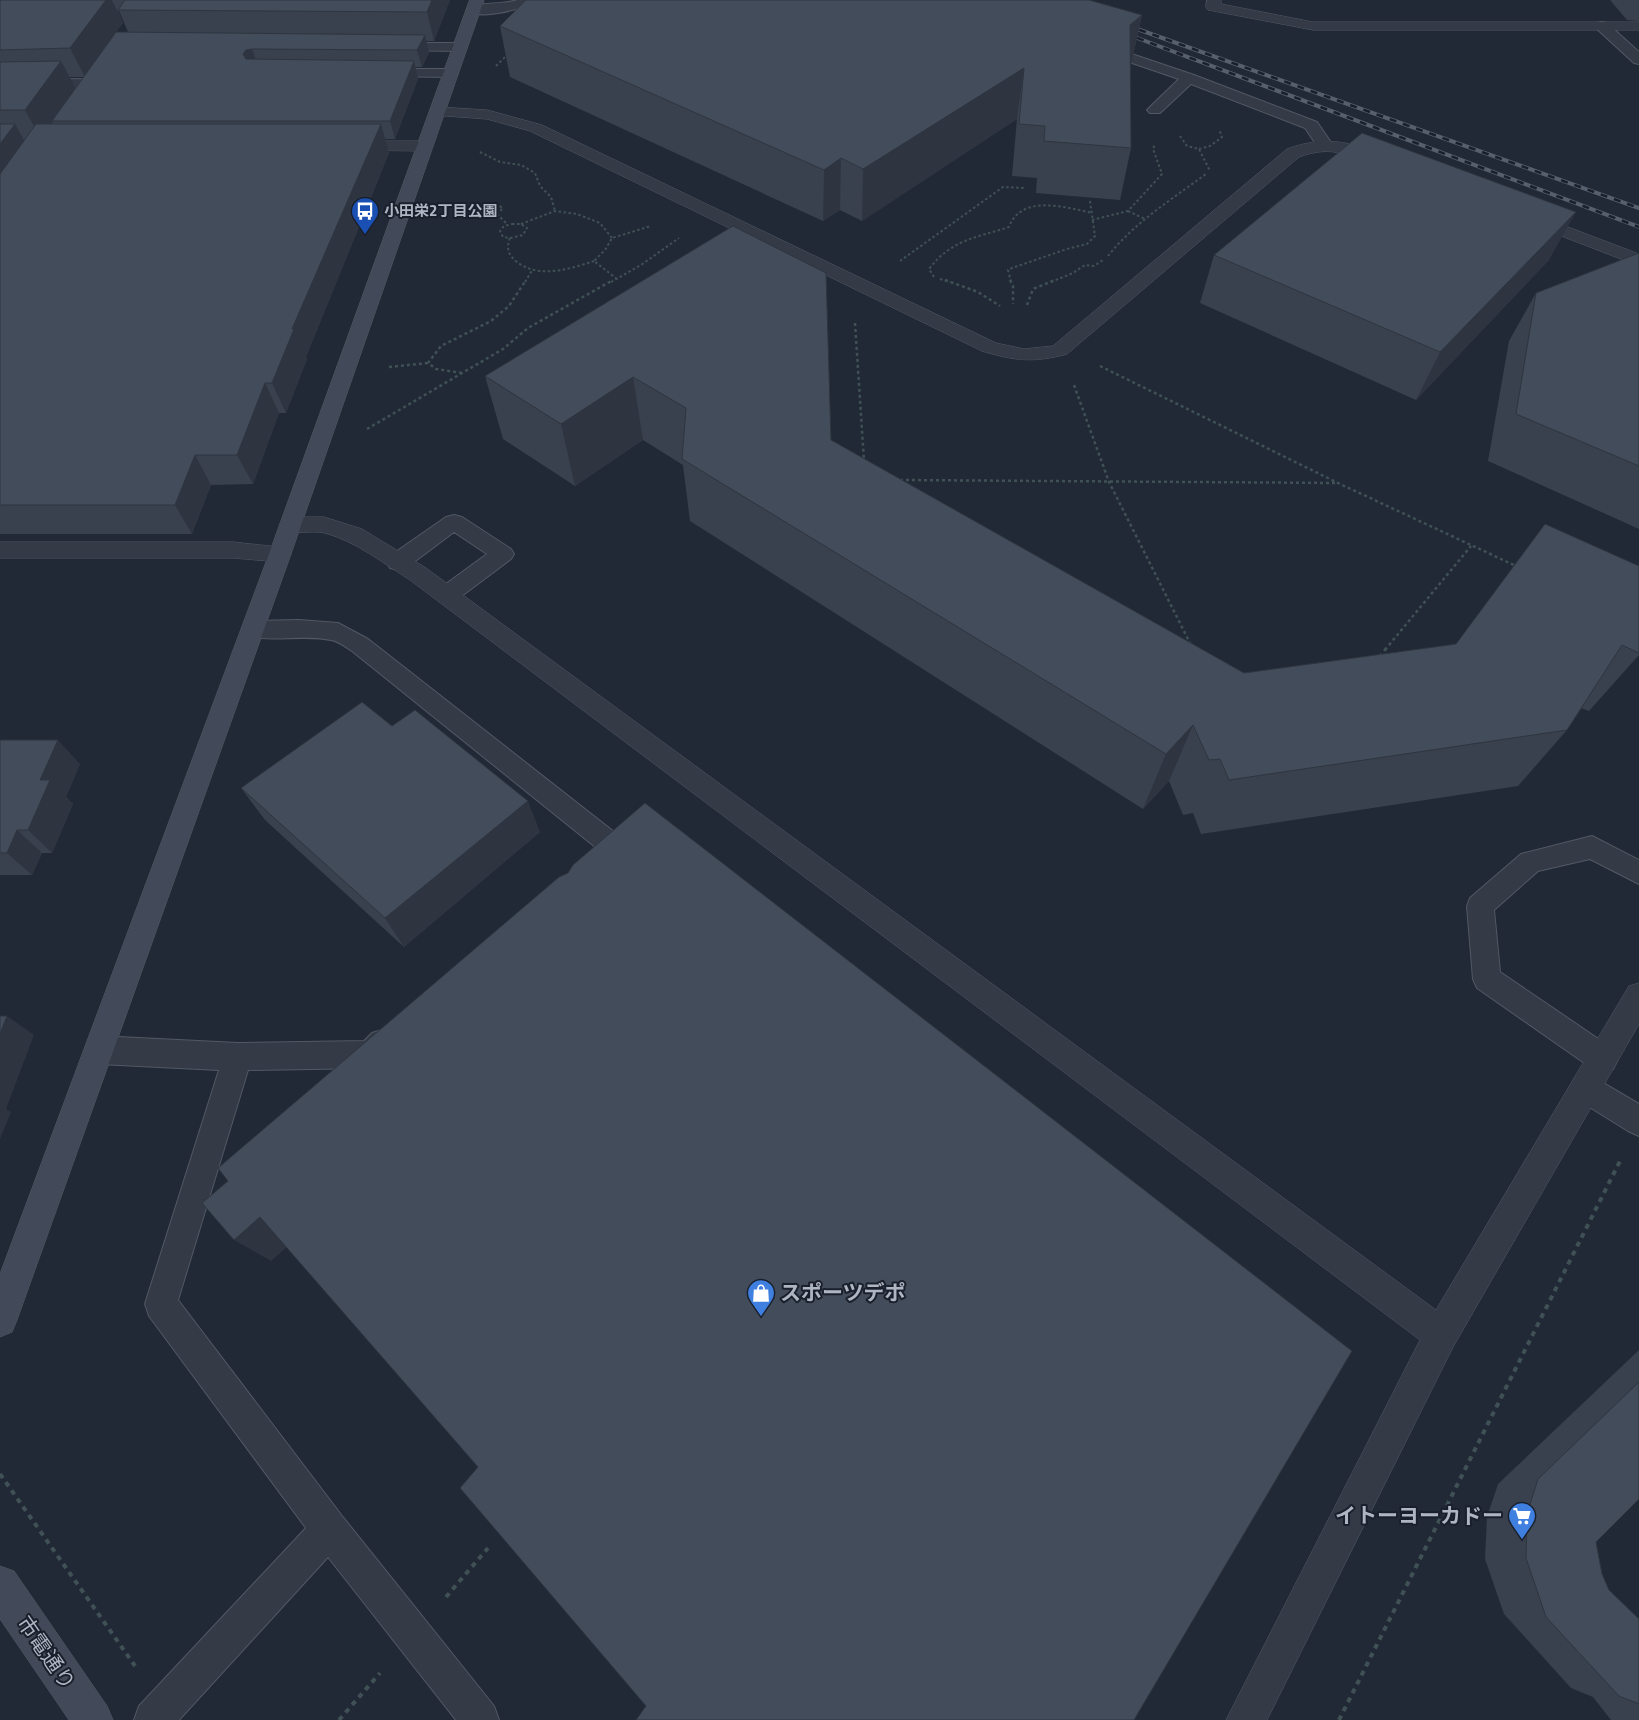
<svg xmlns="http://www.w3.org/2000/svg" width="1639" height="1720" font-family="'Titillium Web','Noto Sans JP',sans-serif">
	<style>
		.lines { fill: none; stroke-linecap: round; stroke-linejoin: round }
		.lane-casing { stroke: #525964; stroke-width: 2 }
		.street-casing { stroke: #525964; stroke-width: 1 }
		.secondary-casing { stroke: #525964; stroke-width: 1 }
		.path-far3 { stroke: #405155; stroke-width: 2; stroke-dasharray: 2.5 2.5; stroke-linecap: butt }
		.path-far2 { stroke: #405155; stroke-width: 2.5; stroke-dasharray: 3 3; stroke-linecap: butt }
		.path-far1 { stroke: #405155; stroke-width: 3; stroke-dasharray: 4 4; stroke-linecap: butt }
		.path { stroke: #405155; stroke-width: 4; stroke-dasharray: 5 5; stroke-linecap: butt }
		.lane { fill: #343b47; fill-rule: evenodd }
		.street { fill: #343b47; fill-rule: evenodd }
		.secondary { fill: #424a59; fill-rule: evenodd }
		.rail-casing { stroke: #565f6e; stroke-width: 4 }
		.rail { stroke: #1a202b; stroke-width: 2.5; stroke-dasharray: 7; stroke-linecap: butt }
		.wall { fill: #39414e; fill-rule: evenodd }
		.shaded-wall { fill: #2e3540 }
		.building { fill: #424c5b; stroke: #2e3540 }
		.labels { text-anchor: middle; stroke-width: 4; stroke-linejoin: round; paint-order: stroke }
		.far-poi-label { font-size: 15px; font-weight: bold; fill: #aeb6c3; stroke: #1a202b; text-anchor: start }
		.near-poi-label { font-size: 21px; font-weight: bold; fill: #aeb6c3; stroke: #1a202b; text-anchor: start }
		.near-street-label { font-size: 21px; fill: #aeb6c3; stroke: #1a202b }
	</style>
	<rect width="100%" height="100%" fill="#212936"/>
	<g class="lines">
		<g class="lane-casing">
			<path id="lane" d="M 517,0 L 537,0 L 535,3 C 521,8 478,22 467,9 C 473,2 504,5 517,0 Z
				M 1602,22 L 1607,23 L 1639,52 L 1639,64 L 1634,63 L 1597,29 L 1595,26 L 1597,23 Z
				M 394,43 L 460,43 L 465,44 L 467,47 L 465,50 L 460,51 L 389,50 L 387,47 L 389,44 Z
				M 1099,43 L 1194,75 L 1317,122 L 1332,144 L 1330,147 L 1318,147 L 1305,128 L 1191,84 L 1160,113 L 1150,113 L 1147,110 L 1150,107 L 1179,79 L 1094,50 L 1092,47 L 1094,44 Z
				M 382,69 L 451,69 L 456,70 L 458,73 L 456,76 L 451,77 L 377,76 L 375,73 L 377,70 Z
				M 89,79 L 94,81 L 97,84 L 94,87 L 0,90 L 0,80 Z
				M 454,515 L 462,517 L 511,549 L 514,554 L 511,559 L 455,601 L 447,603 L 439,601 L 436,595 L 439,589 L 487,554 L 454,532 L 406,568 L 398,570 L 390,568 L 387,562 L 390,556 L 446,517 Z
				M 299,620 L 338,623 L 368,639 L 632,846 L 636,854 L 632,862 L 623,865 L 614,862 L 352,651 C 346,647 338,641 331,640 C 304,634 270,643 245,635 L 242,629 L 245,623 L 253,621 Z
				M 1592,836 L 1639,860 L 1639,884 L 1590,859 L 1538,871 L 1494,910 L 1500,972 L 1613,1049 L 1618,1059 L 1613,1069 L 1603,1073 L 1593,1069 L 1477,988 L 1473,979 L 1467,906 L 1470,898 L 1521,854 Z
				M 382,1030 L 392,1033 L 396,1043 C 391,1056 383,1063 370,1068 L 248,1070 L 178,1300 L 342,1516 L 494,1706 L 499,1720 L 456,1720 L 328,1557 L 179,1720 L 134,1720 L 139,1706 L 306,1528 L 149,1316 L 145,1304 L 219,1070 L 99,1064 L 89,1060 L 85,1050 L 89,1040 L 99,1036 L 238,1043 L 364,1041 L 372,1033 Z
				M 1585,1074 L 1595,1078 L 1639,1104 L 1639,1136 L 1628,1131 L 1575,1098 L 1570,1088 L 1575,1078 Z"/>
		</g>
		<g class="street-casing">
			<path id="street" d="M 1207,0 L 1221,0 L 1221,4 L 1313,22 L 1639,22 L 1639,30 L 1313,30 L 1208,10 L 1206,7 Z
				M 438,107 L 487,110 L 542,125 L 996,343 L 1024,349 L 1053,346 L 1287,149 C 1317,138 1342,139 1372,151 C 1379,153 1386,154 1389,160 L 1387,164 L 1381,165 C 1349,157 1334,144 1299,157 L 1067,354 C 1034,363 1015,361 982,351 L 530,131 L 487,119 L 432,115 L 430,112 L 432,109 Z
				M 349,141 L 424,141 L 430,142 L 432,146 L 430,150 L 424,151 L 343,150 L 341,146 L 343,142 Z
				M 1531,213 L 1639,254 L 1639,266 L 1525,222 L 1522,218 L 1525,214 Z
				M 290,517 L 324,517 L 362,529 L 426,568 L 1436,1310 L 1629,986 L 1639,983 L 1639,1024 L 1453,1347 L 1267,1720 L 1226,1720 L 1420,1340 L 410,580 C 383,563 355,541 325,533 C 311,530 296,535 282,530 L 279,525 L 282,520 Z
				M 0,542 L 233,542 L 288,548 L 291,554 L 288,560 L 280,562 L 233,558 L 0,558 Z"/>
		</g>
		<g class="secondary-casing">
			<path id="secondary" d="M 470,0 L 484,0 L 291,554 L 17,1320 L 12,1332 L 0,1337 L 0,1274 L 269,554 Z
				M 0,1566 L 14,1571 L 107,1706 L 113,1720 L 69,1720 L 0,1619 Z"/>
		</g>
		<path class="path-far3" d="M 496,66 L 509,53
			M 1180,136 L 1187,146 L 1199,149 L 1210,171
			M 1199,149 L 1210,146 L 1222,137 L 1219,129
			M 480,152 L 500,162 L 521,165 L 535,173 L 540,186 L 551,197 L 555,211
			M 490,205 L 498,205 L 503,208 C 496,215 491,216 482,212 L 481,208 Z
			M 1128,211 L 1145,219
			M 497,214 L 507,224
			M 1092,220 L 1128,211 L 1162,174 L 1153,149 L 1155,144
			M 512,224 L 521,224 L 527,228 L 523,235 L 510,238 L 503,237 L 500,231 L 504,226 Z
			M 521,224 L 555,211 L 577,214 L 600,223 L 612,238
			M 510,238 C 506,248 508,255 517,262 C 539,279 570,269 594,261
			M 1108,256 C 1134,223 1172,199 1206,174
			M 900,261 L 1003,187 L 1025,188
			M 934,277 L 929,269 C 952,239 976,238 1009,227 C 1021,194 1066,207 1092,213
			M 617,279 L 594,261 L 605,250 L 612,238 L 651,226
			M 940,279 L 950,282
			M 525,282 L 533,269
			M 611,282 L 641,265 L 679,238
			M 1011,282 L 1008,270 L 1012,268 L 1067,249 L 1087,244 L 1095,236 L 1090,201
			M 1051,282 L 1073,273 L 1085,265 L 1094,266 L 1103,260"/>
		<path class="path-far2" d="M 945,280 L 978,292 L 1000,306
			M 1010,280 L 1013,286 L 1013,304
			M 1027,305 L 1033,289 L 1055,280
			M 855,323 L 864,461
			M 1100,366 L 1338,483 L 1516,566
			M 389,367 L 428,363
			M 462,373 L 436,369 L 428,363 L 441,346 L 491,321 L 509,306 L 526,280
			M 1074,385 L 1109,482 L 1191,645
			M 367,429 L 503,349 L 528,328 L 613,280
			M 900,480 L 1337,483
			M 1389,645 L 1471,546"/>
		<path class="path-far1" d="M 1379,657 L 1390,644"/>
		<path class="path" d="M 0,1474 L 135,1666
			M 446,1597 L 488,1548
			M 339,1720 L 380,1673
			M 1339,1720 L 1620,1161"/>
		<use href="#lane" class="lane"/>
		<use href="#street" class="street"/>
		<use href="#secondary" class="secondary"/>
		<g class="rail-casing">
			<path id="rail" d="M 1126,25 L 1639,208
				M 1124,33 L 1639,227"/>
		</g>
		<use href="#rail" class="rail"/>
	</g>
	<path class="wall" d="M 0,0 L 450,0 L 434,41 L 426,41 L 429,53 L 422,67 L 415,67 L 418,79 L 395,139 L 385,139 L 389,153 L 306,357 L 307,359 L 286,413 L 279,413 L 253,484 L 211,485 L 192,534 L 0,534 ZM 118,11 L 119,11 L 128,32 L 116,32 L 123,23 ZM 70,77 L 84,77 L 75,89 Z
		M 1610,0 L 1639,0 L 1639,21 L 1627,20 Z
		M 1142,15 L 1131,65 L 1131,148 L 1120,200 L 1036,193 L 1037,178 L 1012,176 L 1017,119 L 862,221 L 840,210 L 823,221 L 510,77 L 500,26 Z
		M 733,226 L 831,440 L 1244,673 L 1456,644 L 1639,566 L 1639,655 L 1589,711 L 1581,708 L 1567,730 L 1518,786 L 1201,834 L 1193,813 L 1183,815 L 1169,781 L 1143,809 L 690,521 L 683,465 L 643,440 L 575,486 L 503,439 L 485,376 Z
		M 1639,253 L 1639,529 L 1488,461 L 1509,341 L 1536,293 Z
		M 1214,255 L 1549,260 L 1416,400 L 1200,303 Z
		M 392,726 L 540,832 L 404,947 L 265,820 L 241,788 Z
		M 0,740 L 80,764 L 66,797 L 73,804 L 52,853 L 42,853 L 32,875 L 0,875 Z
		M 1639,1350 L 1639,1499 L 1596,1542 L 1602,1574 L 1609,1590 L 1639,1619 L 1639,1720 L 1611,1720 L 1593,1697 L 1571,1688 L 1504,1614 L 1485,1559 L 1487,1517 L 1498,1484 Z"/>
	<path class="shaded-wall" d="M 106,0 L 112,0 L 123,23 L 85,77 L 70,48 Z
		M 432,0 L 450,0 L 434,41 L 427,12 Z
		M 1142,15 L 1131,65 L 1120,75 L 1130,25 Z
		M 425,35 L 429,53 L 422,67 L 417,50 Z
		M 252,49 L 258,66 L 249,71 L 243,54 L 246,50 Z
		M 61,61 L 76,89 L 52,121 L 53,122 L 41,139 L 25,110 Z
		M 414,61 L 418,79 L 395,139 L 390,121 Z
		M 1024,68 L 1017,119 L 862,221 L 863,169 Z
		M 15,124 L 31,153 L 0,197 L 0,144 Z
		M 381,124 L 389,153 L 306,357 L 307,359 L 286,413 L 272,383 L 292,329 Z
		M 841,158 L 840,210 L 823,221 L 824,170 Z
		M 1576,212 L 1549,260 L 1416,400 L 1440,352 Z
		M 633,377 L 643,440 L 575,486 L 561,424 Z
		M 265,383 L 279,413 L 253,484 L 237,455 Z
		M 195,455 L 211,485 L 192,534 L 175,505 Z
		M 1193,725 L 1169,781 L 1143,809 L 1166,754 Z
		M 58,740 L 80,764 L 66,797 L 73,804 L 52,853 L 28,830 L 40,780 Z
		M 528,801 L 540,832 L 404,947 L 385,918 Z
		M 17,830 L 42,853 L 32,875 L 7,853 Z
		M 7,1016 L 34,1035 L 6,1109 L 11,1112 L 0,1139 L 0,1034 Z
		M 260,1217 L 296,1239 L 271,1261 L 234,1240 Z"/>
	<path class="building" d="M 0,0 L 106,0 L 70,48 L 0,50 Z
		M 125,0 L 432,0 L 427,12 L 118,10 Z
		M 526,0 L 1089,0 L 1142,15 L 1130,25 L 1131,148 L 1044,141 L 1045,126 L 1019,124 L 1024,68 L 863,169 L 841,158 L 824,170 L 500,26 Z
		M 116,32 L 425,35 L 417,50 L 252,49 L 246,50 L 243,54 L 246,59 L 414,61 L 390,121 L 52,121 Z
		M 61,61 L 25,110 L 0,110 L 0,62 Z
		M 0,124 L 15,124 L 0,144 Z
		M 36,124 L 381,124 L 292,329 L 294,329 L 272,383 L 265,383 L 237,455 L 195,455 L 175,505 L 0,505 L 0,174 Z
		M 1362,133 L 1576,212 L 1440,352 L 1214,255 Z
		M 733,226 L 826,273 L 831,440 L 1244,673 L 1456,644 L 1545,524 L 1639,566 L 1639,653 L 1622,645 L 1567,730 L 1229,780 L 1220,759 L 1209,760 L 1193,725 L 1166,754 L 682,459 L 686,408 L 633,377 L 561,424 L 485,376 Z
		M 1639,253 L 1639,466 L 1516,414 L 1536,293 Z
		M 362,702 L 392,726 L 415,710 L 528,801 L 385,918 L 241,788 Z
		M 0,740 L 58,740 L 40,780 L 50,780 L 28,830 L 17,830 L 7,853 L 0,853 Z
		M 645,803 L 1352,1351 L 1134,1720 L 636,1720 L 646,1706 L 460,1488 L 478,1467 L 260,1217 L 234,1240 L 202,1203 L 228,1181 L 218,1168 L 559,877 L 568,873 L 573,865 Z
		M 0,1016 L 7,1016 L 0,1034 Z
		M 1639,1382 L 1639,1499 L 1596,1542 L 1602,1574 L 1609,1590 L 1639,1619 L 1639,1704 L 1619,1696 L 1546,1617 L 1526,1558 L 1527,1514 L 1538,1479 Z"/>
	<defs>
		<g id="bus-pin" transform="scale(1.4375)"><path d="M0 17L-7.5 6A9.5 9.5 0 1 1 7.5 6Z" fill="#1a4fb4" stroke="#1a202b"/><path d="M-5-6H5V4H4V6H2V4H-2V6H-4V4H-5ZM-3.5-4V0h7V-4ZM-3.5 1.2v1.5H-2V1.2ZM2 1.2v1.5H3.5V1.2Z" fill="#fff"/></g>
		<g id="shop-pin" transform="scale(1.4375)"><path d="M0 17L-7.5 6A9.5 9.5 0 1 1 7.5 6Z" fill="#3f7fe0" stroke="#1a202b"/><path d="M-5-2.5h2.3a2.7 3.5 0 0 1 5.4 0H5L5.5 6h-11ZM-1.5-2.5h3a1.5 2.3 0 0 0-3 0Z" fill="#fff"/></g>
		<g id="supermarket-pin" transform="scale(1.4375)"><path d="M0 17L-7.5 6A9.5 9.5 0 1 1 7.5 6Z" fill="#3f7fe0" stroke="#1a202b"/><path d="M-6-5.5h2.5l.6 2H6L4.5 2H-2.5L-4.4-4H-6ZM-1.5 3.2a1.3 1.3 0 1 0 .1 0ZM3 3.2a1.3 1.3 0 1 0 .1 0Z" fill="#fff"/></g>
	</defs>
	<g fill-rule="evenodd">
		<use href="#bus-pin" x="365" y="211"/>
		<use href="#shop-pin" x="761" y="1293"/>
		<use href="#supermarket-pin" x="1522" y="1516"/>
	</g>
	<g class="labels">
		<g class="far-poi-label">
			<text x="384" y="216">小田栄2丁目公園</text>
		</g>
		<g class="near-poi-label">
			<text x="780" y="1300">スポーツデポ</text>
			<text x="1503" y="1523" text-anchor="end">イトーヨーカドー</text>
		</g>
		<g class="near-street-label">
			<text transform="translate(46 1653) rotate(55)" y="7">市電通り</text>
		</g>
	</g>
</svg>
